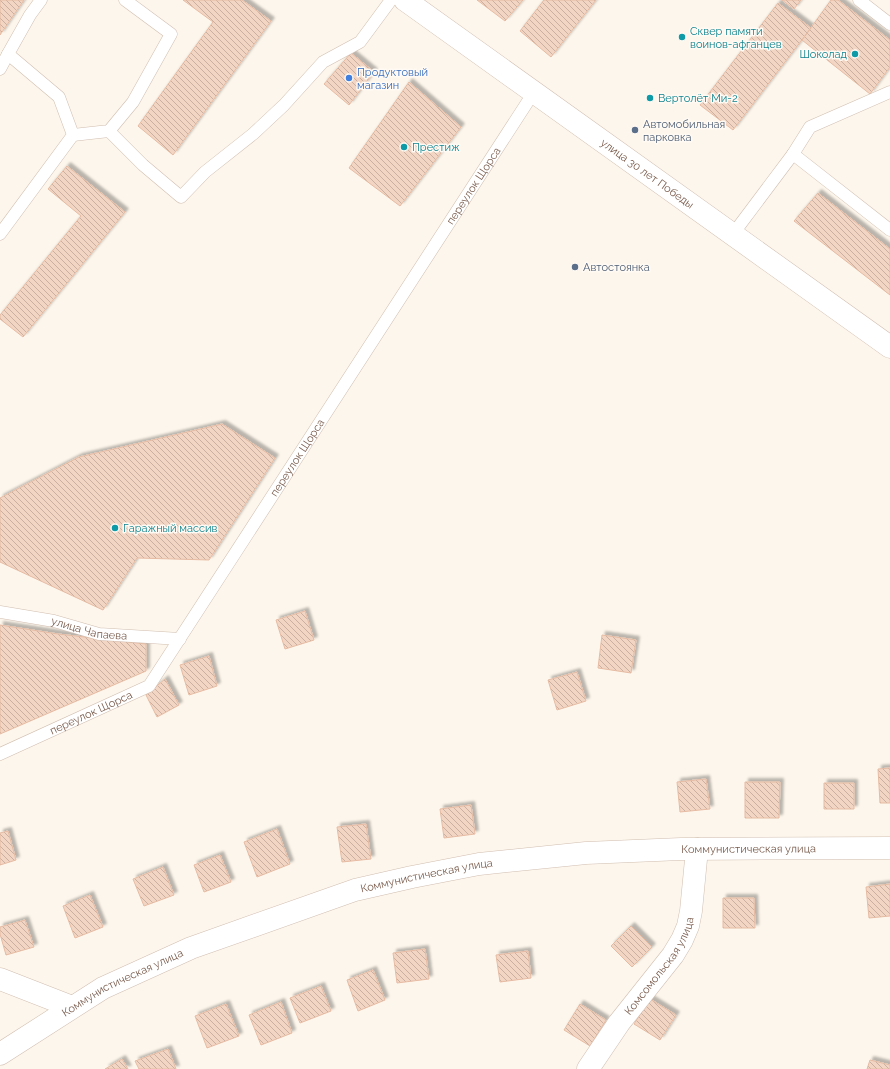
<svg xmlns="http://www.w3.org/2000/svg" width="890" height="1069" font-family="Raleway,sans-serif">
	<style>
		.building { fill: url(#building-back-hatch); stroke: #e6bba3; filter: url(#shadow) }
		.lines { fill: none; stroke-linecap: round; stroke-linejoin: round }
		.service-casing { stroke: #d1beb0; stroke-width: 13 }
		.minor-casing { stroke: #d1beb0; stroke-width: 23 }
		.tertiary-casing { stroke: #d1beb0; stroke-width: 23 }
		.service { stroke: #fff; stroke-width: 12 }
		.minor { stroke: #fff; stroke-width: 22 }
		.tertiary { stroke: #fff; stroke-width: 22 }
		.culture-dot { fill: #0f9aa8; stroke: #fffaf3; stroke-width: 1.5 }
		.shop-dot { fill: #3f7fe0; stroke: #fffaf3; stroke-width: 1.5 }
		.service-dot { fill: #5c6f8a; stroke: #fffaf3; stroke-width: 1.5 }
		.labels { text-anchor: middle; stroke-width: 3; stroke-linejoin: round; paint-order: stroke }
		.culture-label { font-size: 11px; fill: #0d838f; stroke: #fffaf3; text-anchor: start }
		.shop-label { font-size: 11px; fill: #366cbe; stroke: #fffaf3; text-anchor: start }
		.service-label { font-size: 11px; fill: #4e5e75; stroke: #fffaf3; text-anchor: start }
		.street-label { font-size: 11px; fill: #7a5c4d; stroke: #fffaf3 }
	</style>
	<defs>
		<pattern id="building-back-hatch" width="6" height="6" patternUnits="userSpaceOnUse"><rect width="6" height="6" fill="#f3d5c3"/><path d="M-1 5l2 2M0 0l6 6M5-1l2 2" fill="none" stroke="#cab0a1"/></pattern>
		<filter id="shadow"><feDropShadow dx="3.5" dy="-3.5" stdDeviation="1" flood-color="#0004"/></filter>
	</defs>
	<rect width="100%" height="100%" fill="#fdf6ec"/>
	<path class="building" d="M 0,0 L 24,0 L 0,35 Z
		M 183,0 L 242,0 L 271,21 L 173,155 L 138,126 L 213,22 Z
		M 477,0 L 523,0 L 505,21 Z
		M 544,0 L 596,0 L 551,57 L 520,31 Z
		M 782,0 L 801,0 L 794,9 Z
		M 831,0 L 838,0 L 890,40 L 890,67 L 870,94 L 802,40 Z
		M 778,3 L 811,28 L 733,130 L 700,105 Z
		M 351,53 L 374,72 L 349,105 L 324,84 Z
		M 409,82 L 461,127 L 400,206 L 349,168 Z
		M 67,166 L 125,212 L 23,337 L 0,319 L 0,315 L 81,216 L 48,189 Z
		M 818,193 L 890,249 L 890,295 L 794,221 Z
		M 222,424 L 275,458 L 209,560 L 137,558 L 103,610 L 0,562 L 0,498 L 79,457 Z
		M 305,611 L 314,640 L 285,649 L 276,620 Z
		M 0,625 L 58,634 L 146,644 L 146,671 L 0,734 Z
		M 602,635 L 636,640 L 631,673 L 598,668 Z
		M 209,656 L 217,686 L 189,695 L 180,665 Z
		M 577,672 L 586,701 L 557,710 L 548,680 Z
		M 165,679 L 179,705 L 157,717 L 146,695 Z
		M 890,768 L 890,803 L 880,803 L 878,769 Z
		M 706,779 L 710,809 L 680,812 L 677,782 Z
		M 745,782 L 780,782 L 779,818 L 745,818 Z
		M 824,783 L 854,783 L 854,809 L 824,809 Z
		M 471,805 L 475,834 L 444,838 L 440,809 Z
		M 366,824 L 371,859 L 342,862 L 337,827 Z
		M 277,829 L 290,864 L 257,877 L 244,842 Z
		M 8,831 L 16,860 L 0,865 L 0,833 Z
		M 220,855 L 231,882 L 204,892 L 194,865 Z
		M 163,867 L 174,895 L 144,906 L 133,879 Z
		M 890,884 L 890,916 L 869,918 L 866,887 Z
		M 90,895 L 103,927 L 75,938 L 63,906 Z
		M 723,898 L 754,898 L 755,928 L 723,928 Z
		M 25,920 L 34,947 L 6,955 L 0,934 L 0,927 Z
		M 631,926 L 652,947 L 632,967 L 611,946 Z
		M 425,949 L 429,979 L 397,983 L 393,953 Z
		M 528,951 L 531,978 L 500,982 L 496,955 Z
		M 373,970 L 385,1000 L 358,1011 L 347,980 Z
		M 321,986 L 331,1011 L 300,1023 L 290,998 Z
		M 650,999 L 676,1015 L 660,1040 L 634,1024 Z
		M 281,1002 L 292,1033 L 261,1045 L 249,1015 Z
		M 226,1004 L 239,1036 L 207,1048 L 195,1016 Z
		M 580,1004 L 606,1020 L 590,1046 L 564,1030 Z
		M 168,1049 L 176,1069 L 139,1069 L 135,1061 Z
		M 122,1059 L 128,1069 L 105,1069 Z
		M 870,1060 L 890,1065 L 890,1069 L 867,1069 Z"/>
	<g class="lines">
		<g class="service-casing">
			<g id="service">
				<path d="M 859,0 L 890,24"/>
				<path d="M 0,69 L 8,54"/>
				<path d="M 109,131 L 143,165 L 181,197 L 205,172 L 253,134 L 284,105 L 323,62 L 360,42 L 391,0"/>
				<path d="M 73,135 L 109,131 L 133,102 L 171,34 L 125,0"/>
				<path d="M 793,154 L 890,230"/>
				<path d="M 0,234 L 73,135 L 59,97 L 8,54 L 30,15 L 41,0"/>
				<path d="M 733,234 L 793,154 L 810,127 L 890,92"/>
				<path id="s1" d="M 0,612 L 54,621 L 99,634 L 180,639"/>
				<path id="s2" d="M 0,754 L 149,686 L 534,92"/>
			</g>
		</g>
		<g class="minor-casing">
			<g id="minor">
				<path d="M 0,979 L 72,1007"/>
				<path id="s3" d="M 588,1069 L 619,1023 L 673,955 L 682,940 L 688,926 L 691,911 L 697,849"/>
			</g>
		</g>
		<g class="tertiary-casing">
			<g id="tertiary">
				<path id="s4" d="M 405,0 L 890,347"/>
				<path id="s5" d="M 0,1054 L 103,988 L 191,948 L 355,890 L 412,877 L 479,864 L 586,853 L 681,849 L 890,848"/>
			</g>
		</g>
		<use href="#service" class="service"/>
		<use href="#minor" class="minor"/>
		<use href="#tertiary" class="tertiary"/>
	</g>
	<g class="culture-dot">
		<circle cx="682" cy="37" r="4"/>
		<circle cx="855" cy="54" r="4"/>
		<circle cx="650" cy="98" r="4"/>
		<circle cx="404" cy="147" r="4"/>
		<circle cx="115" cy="528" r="4"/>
	</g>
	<circle class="shop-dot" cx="349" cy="78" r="4"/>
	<g class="service-dot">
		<circle cx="635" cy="130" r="4"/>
		<circle cx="575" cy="267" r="4"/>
	</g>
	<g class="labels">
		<g class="culture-label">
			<text x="690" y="35">Сквер памяти<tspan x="690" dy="13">воинов-афганцев</tspan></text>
			<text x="847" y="58" text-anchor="end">Шоколад</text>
			<text x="658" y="102">Вертолёт Ми-2</text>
			<text x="412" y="151">Престиж</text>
			<text x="123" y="532">Гаражный массив</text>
		</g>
		<g class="shop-label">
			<text x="357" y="76">Продуктовый<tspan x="357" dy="13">магазин</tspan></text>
		</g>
		<g class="service-label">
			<text x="643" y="128">Автомобильная<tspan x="643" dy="13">парковка</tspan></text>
			<text x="583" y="271">Автостоянка</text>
		</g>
		<g class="street-label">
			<text dy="4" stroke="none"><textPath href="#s4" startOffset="298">улица 30 лет Победы</textPath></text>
			<text dy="4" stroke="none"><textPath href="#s2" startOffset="760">переулок Щорса</textPath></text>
			<text dy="4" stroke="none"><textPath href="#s2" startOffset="436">переулок Щорса</textPath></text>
			<text dy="4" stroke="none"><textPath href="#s1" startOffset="91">улица Чапаева</textPath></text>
			<text dy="4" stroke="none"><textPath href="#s2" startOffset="100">переулок Щорса</textPath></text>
			<text dy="4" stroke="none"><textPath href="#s5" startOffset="790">Коммунистическая улица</textPath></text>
			<text dy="4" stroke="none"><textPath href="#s5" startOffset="466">Коммунистическая улица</textPath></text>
			<text dy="4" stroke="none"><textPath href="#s3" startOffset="126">Комсомольская улица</textPath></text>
			<text dy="4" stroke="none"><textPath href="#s5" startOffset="142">Коммунистическая улица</textPath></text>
		</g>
	</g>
</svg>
